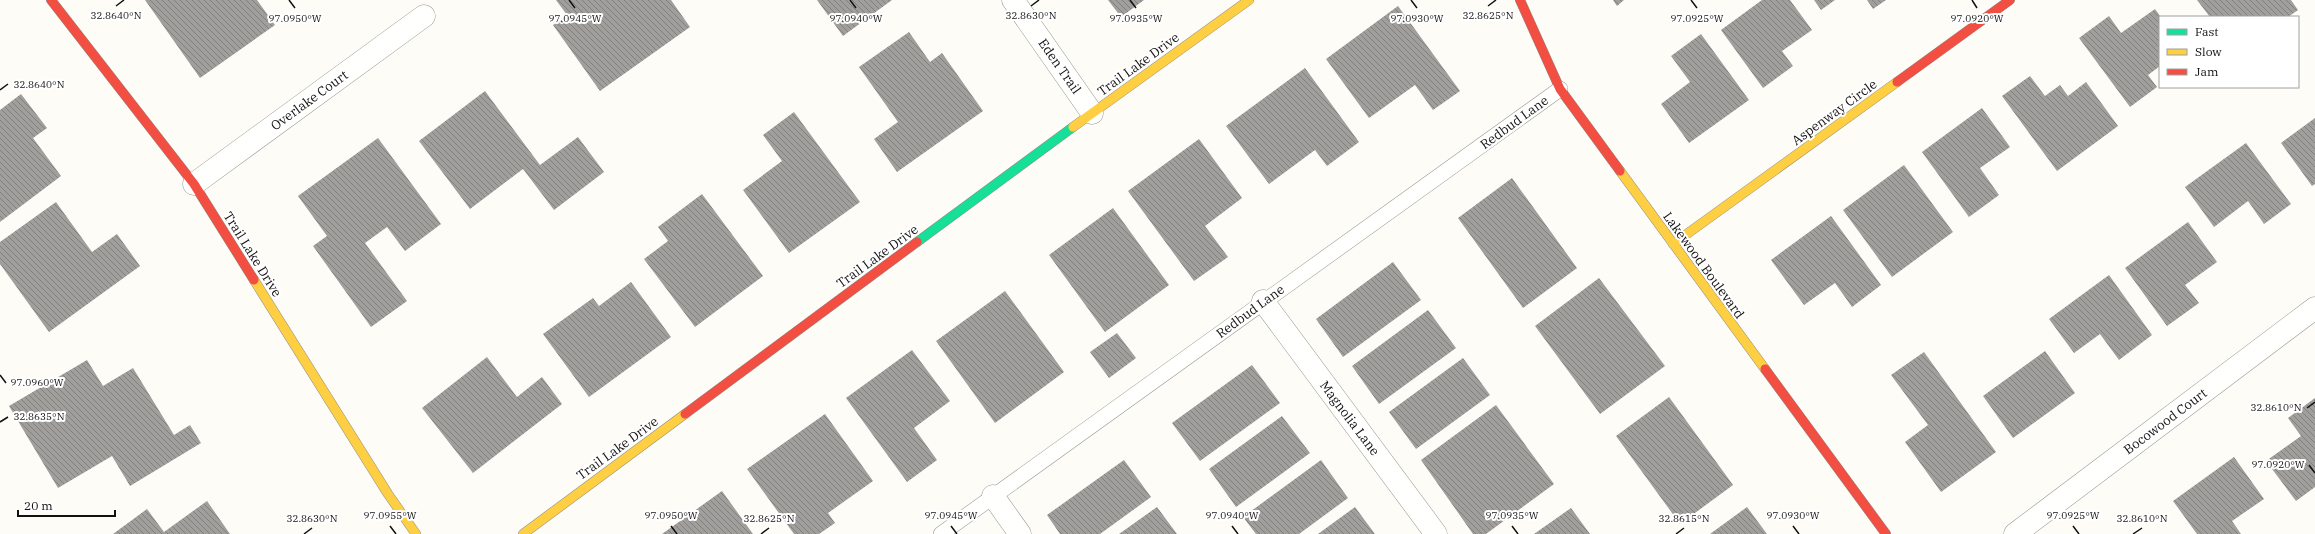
<svg xmlns="http://www.w3.org/2000/svg" width="2315" height="534" font-family="'IBM Plex Serif',serif">
	<style>
		.building { fill: url(#building-back-hatch) }
		.lines { fill: none; stroke-linecap: round; stroke-linejoin: round }
		.lane-casing { stroke: #979795; stroke-width: 16 }
		.street-casing { stroke: #979795; stroke-width: 23 }
		.fast-casing { stroke: #8e8d8b; stroke-width: 10 }
		.slow-casing { stroke: #8e8d8b; stroke-width: 10 }
		.jam-casing { stroke: #8e8d8b; stroke-width: 10 }
		.lane { stroke: #fffffe; stroke-width: 15 }
		.street { stroke: #fffffe; stroke-width: 22 }
		.fast { stroke: #16e098; stroke-width: 9 }
		.slow { stroke: #ffcf43; stroke-width: 9 }
		.jam { stroke: #f24e42; stroke-width: 9 }
		.ticks { fill: none; stroke: #111; stroke-width: 1.5 }
		.labels { text-anchor: middle; stroke-width: 4; stroke-linejoin: round; paint-order: stroke }
		.street-label { font-size: 13px; fill: #111; stroke: #fff }
		.ticks-label { font-size: 10px; text-anchor: middle; fill: #111; stroke: #fff; stroke-width: 4; stroke-linejoin: round; paint-order: stroke }
	</style>
	<defs>
		<pattern id="building-back-hatch" width="6" height="6" patternUnits="userSpaceOnUse"><rect width="6" height="6" fill="#a19f9c"/><path d="M-1 5l2 2M0 0l6 6M5-1l2 2" fill="none" stroke="#82807e"/></pattern>
	</defs>
	<rect width="100%" height="100%" fill="#fdfcf7"/>
	<path class="building" d="M 145,0 L 257,0 L 275,25 L 200,78 Z
		M 556,0 L 671,0 L 690,27 L 600,91 L 553,25 L 567,15 Z
		M 817,0 L 892,0 L 843,36 Z
		M 1108,0 L 1144,0 L 1121,17 Z
		M 1613,0 L 1624,0 L 1617,6 Z
		M 1762,0 L 1790,0 L 1812,30 L 1782,51 L 1793,66 L 1763,88 L 1721,30 Z
		M 1814,0 L 1835,0 L 1821,10 Z
		M 1867,0 L 1886,0 L 1873,9 Z
		M 2197,0 L 2291,0 L 2298,10 L 2288,17 L 2210,17 Z
		M 1398,6 L 1460,91 L 1433,110 L 1415,85 L 1369,118 L 1326,59 Z
		M 2155,9 L 2160,16 L 2160,66 L 2148,75 L 2157,87 L 2130,107 L 2079,38 L 2109,16 L 2121,33 Z
		M 909,32 L 930,62 L 942,53 L 983,111 L 897,172 L 874,139 L 898,122 L 859,67 Z
		M 1701,34 L 1749,100 L 1689,143 L 1661,104 L 1690,82 L 1671,56 Z
		M 1305,68 L 1359,142 L 1327,166 L 1315,150 L 1269,184 L 1226,126 Z
		M 2030,76 L 2045,96 L 2060,85 L 2068,96 L 2086,82 L 2118,126 L 2057,171 L 2002,96 Z
		M 485,91 L 540,165 L 578,137 L 604,172 L 554,210 L 523,169 L 470,209 L 419,141 Z
		M 21,94 L 47,128 L 33,138 L 61,176 L 0,222 L 0,110 Z
		M 1982,108 L 2010,147 L 1980,168 L 1999,195 L 1969,217 L 1922,152 Z
		M 794,112 L 860,202 L 789,253 L 743,190 L 782,161 L 763,135 Z
		M 2315,118 L 2315,184 L 2312,186 L 2281,143 Z
		M 378,138 L 441,224 L 405,251 L 387,227 L 365,243 L 407,301 L 371,327 L 313,246 L 327,236 L 298,196 Z
		M 1199,139 L 1242,198 L 1205,226 L 1228,257 L 1194,281 L 1128,191 Z
		M 2246,143 L 2291,204 L 2264,224 L 2248,201 L 2214,227 L 2185,187 Z
		M 1904,165 L 1953,232 L 1892,277 L 1843,210 Z
		M 1512,178 L 1577,268 L 1523,308 L 1458,218 Z
		M 702,194 L 763,276 L 695,327 L 644,259 L 668,241 L 658,227 Z
		M 56,202 L 92,252 L 117,234 L 140,266 L 49,332 L 0,264 L 0,242 Z
		M 1113,208 L 1169,285 L 1105,332 L 1049,255 Z
		M 1831,216 L 1881,285 L 1852,307 L 1835,283 L 1804,305 L 1771,260 Z
		M 2188,222 L 2217,262 L 2185,285 L 2199,303 L 2167,326 L 2125,268 Z
		M 1393,262 L 1421,300 L 1343,357 L 1316,319 Z
		M 2109,275 L 2152,335 L 2119,360 L 2100,334 L 2074,353 L 2049,319 Z
		M 1599,278 L 1665,366 L 1600,414 L 1535,326 Z
		M 631,282 L 671,337 L 589,397 L 543,334 L 593,298 L 599,306 Z
		M 1005,291 L 1064,372 L 995,423 L 936,341 Z
		M 1428,310 L 1456,348 L 1379,404 L 1352,366 Z
		M 1117,333 L 1136,358 L 1109,378 L 1090,352 Z
		M 912,350 L 950,401 L 914,428 L 937,460 L 907,482 L 846,398 Z
		M 2045,351 L 2075,393 L 2013,438 L 1983,396 Z
		M 1924,352 L 1996,452 L 1941,492 L 1905,442 L 1928,425 L 1891,375 Z
		M 487,357 L 517,397 L 542,377 L 562,404 L 473,473 L 422,408 Z
		M 1463,358 L 1490,395 L 1416,449 L 1389,412 Z
		M 87,360 L 103,386 L 133,368 L 174,435 L 190,425 L 201,443 L 130,486 L 112,456 L 58,488 L 9,406 Z
		M 1252,365 L 1280,403 L 1200,461 L 1172,423 Z
		M 1669,397 L 1733,485 L 1680,524 L 1616,436 Z
		M 2315,398 L 2315,487 L 2296,501 L 2266,461 L 2301,436 L 2288,418 Z
		M 1496,405 L 1554,484 L 1486,534 L 1473,534 L 1421,460 Z
		M 825,414 L 873,481 L 828,513 L 835,523 L 819,534 L 794,534 L 747,469 Z
		M 1282,416 L 1310,453 L 1236,507 L 1209,469 Z
		M 2234,457 L 2264,499 L 2232,521 L 2241,534 L 2197,534 L 2173,501 Z
		M 1124,460 L 1151,497 L 1100,534 L 1060,534 L 1047,515 Z
		M 1321,460 L 1348,498 L 1299,534 L 1256,534 L 1243,517 Z
		M 722,491 L 753,534 L 662,534 Z
		M 207,501 L 230,534 L 113,534 L 147,509 L 164,532 Z
		M 1157,507 L 1177,534 L 1119,534 Z
		M 1355,507 L 1375,534 L 1318,534 Z
		M 1747,507 L 1767,534 L 1710,534 Z
		M 1571,508 L 1590,534 L 1534,534 Z"/>
	<g class="lines">
		<g class="lane-casing">
			<path id="lane" d="M 941,534 L 1560,89"/>
		</g>
		<g class="street-casing">
			<path id="street" d="M 1013,0 L 1092,113
				M 194,184 L 424,16
				M 1263,301 L 1436,534
				M 993,496 L 1020,534
				M 2015,534 L 2315,308"/>
		</g>
		<g class="fast-casing">
			<path id="fast" d="M 917,242 L 1073,127"/>
		</g>
		<g class="slow-casing">
			<path id="slow" d="M 1073,127 L 1249,0
				M 1620,171 L 1765,369
				M 1673,244 L 1897,82
				M 254,280 L 388,494 L 416,534
				M 523,534 L 685,414"/>
		</g>
		<g class="jam-casing">
			<path id="jam" d="M 51,0 L 194,184 L 254,280
				M 1520,0 L 1560,89 L 1620,171
				M 1897,82 L 2010,0
				M 1765,369 L 1886,534
				M 685,414 L 917,242"/>
		</g>
		<use href="#lane" class="lane"/>
		<use href="#street" class="street"/>
		<use href="#fast" class="fast"/>
		<use href="#slow" class="slow"/>
		<use href="#jam" class="jam"/>
	</g>
	<path class="ticks" d="M 289,0 L 295,8M 569,0 L 575,8M 850,0 L 856,8M 1130,0 L 1136,8M 1411,0 L 1417,8M 1691,0 L 1697,8M 1972,0 L 1977,8M 116,6 L 124,0M 1031,6 L 1039,0M 1488,6 L 1496,0M 0,90 L 8,84M 0,375 L 6,383M 2307,408 L 2315,402M 0,422 L 8,417M 2309,465 L 2315,473M 390,526 L 396,534M 671,526 L 677,534M 951,526 L 957,534M 1232,526 L 1238,534M 1512,526 L 1518,534M 1793,526 L 1799,534M 2073,526 L 2079,534M 304,534 L 312,528M 761,534 L 769,528M 1676,534 L 1684,528M 2133,534 L 2142,528"/>
	<g class="labels">
		<g class="street-label">
			<text transform="translate(1138 64) rotate(-36)" y="5">Trail Lake Drive</text>
			<text transform="translate(1060 66) rotate(55)" y="5">Eden Trail</text>
			<text transform="translate(309 100) rotate(-36)" y="5">Overlake Court</text>
			<text transform="translate(1834 112) rotate(-36)" y="5">Aspenway Circle</text>
			<text transform="translate(1514 122) rotate(-36)" y="5">Redbud Lane</text>
			<text transform="translate(253 254) rotate(58)" y="5">Trail Lake Drive</text>
			<text transform="translate(877 256) rotate(-36)" y="5">Trail Lake Drive</text>
			<text transform="translate(1704 265) rotate(54)" y="5">Lakewood Boulevard</text>
			<text transform="translate(1250 311) rotate(-36)" y="5">Redbud Lane</text>
			<text transform="translate(1350 418) rotate(53)" y="5">Magnolia Lane</text>
			<text transform="translate(2165 421) rotate(-37)" y="5">Bocowood Court</text>
			<text transform="translate(617 448) rotate(-36)" y="5">Trail Lake Drive</text>
		</g>
	</g>
	<g class="ticks-label">
		<text x="116" y="19">32.8640°N</text>
		<text x="1031" y="19">32.8630°N</text>
		<text x="1488" y="19">32.8625°N</text>
		<text x="295" y="22">97.0950°W</text>
		<text x="575" y="22">97.0945°W</text>
		<text x="856" y="22">97.0940°W</text>
		<text x="1136" y="22">97.0935°W</text>
		<text x="1417" y="22">97.0930°W</text>
		<text x="1697" y="22">97.0925°W</text>
		<text x="1977" y="22">97.0920°W</text>
		<text x="39" y="88">32.8640°N</text>
		<text x="37" y="386">97.0960°W</text>
		<text x="2276" y="411">32.8610°N</text>
		<text x="39" y="420">32.8635°N</text>
		<text x="2278" y="468">97.0920°W</text>
		<text x="390" y="519">97.0955°W</text>
		<text x="671" y="519">97.0950°W</text>
		<text x="951" y="519">97.0945°W</text>
		<text x="1232" y="519">97.0940°W</text>
		<text x="1512" y="519">97.0935°W</text>
		<text x="1793" y="519">97.0930°W</text>
		<text x="2073" y="519">97.0925°W</text>
		<text x="312" y="522">32.8630°N</text>
		<text x="769" y="522">32.8625°N</text>
		<text x="1684" y="522">32.8615°N</text>
		<text x="2142" y="522">32.8610°N</text>
	</g>
	<rect x="2159" y="16" width="140" height="72" fill="#ffffff" stroke="#a0a0a0"/>
	<rect x="2167" y="29" width="20" height="6" fill="#16e098" stroke="#a0a0a0"/>
	<text x="2195" y="36" font-size="12" fill="#111111">Fast</text>
	<rect x="2167" y="49" width="20" height="6" fill="#ffcf43" stroke="#a0a0a0"/>
	<text x="2195" y="56" font-size="12" fill="#111111">Slow</text>
	<rect x="2167" y="69" width="20" height="6" fill="#f24e42" stroke="#a0a0a0"/>
	<text x="2195" y="76" font-size="12" fill="#111111">Jam</text>
	<path d="M18 510v6h97v-6" fill="none" stroke="#111111" stroke-width="2"/>
	<text x="24" y="510" font-size="12" fill="#111111" stroke="#ffffff" stroke-width="3" paint-order="stroke">20 m</text>
</svg>
